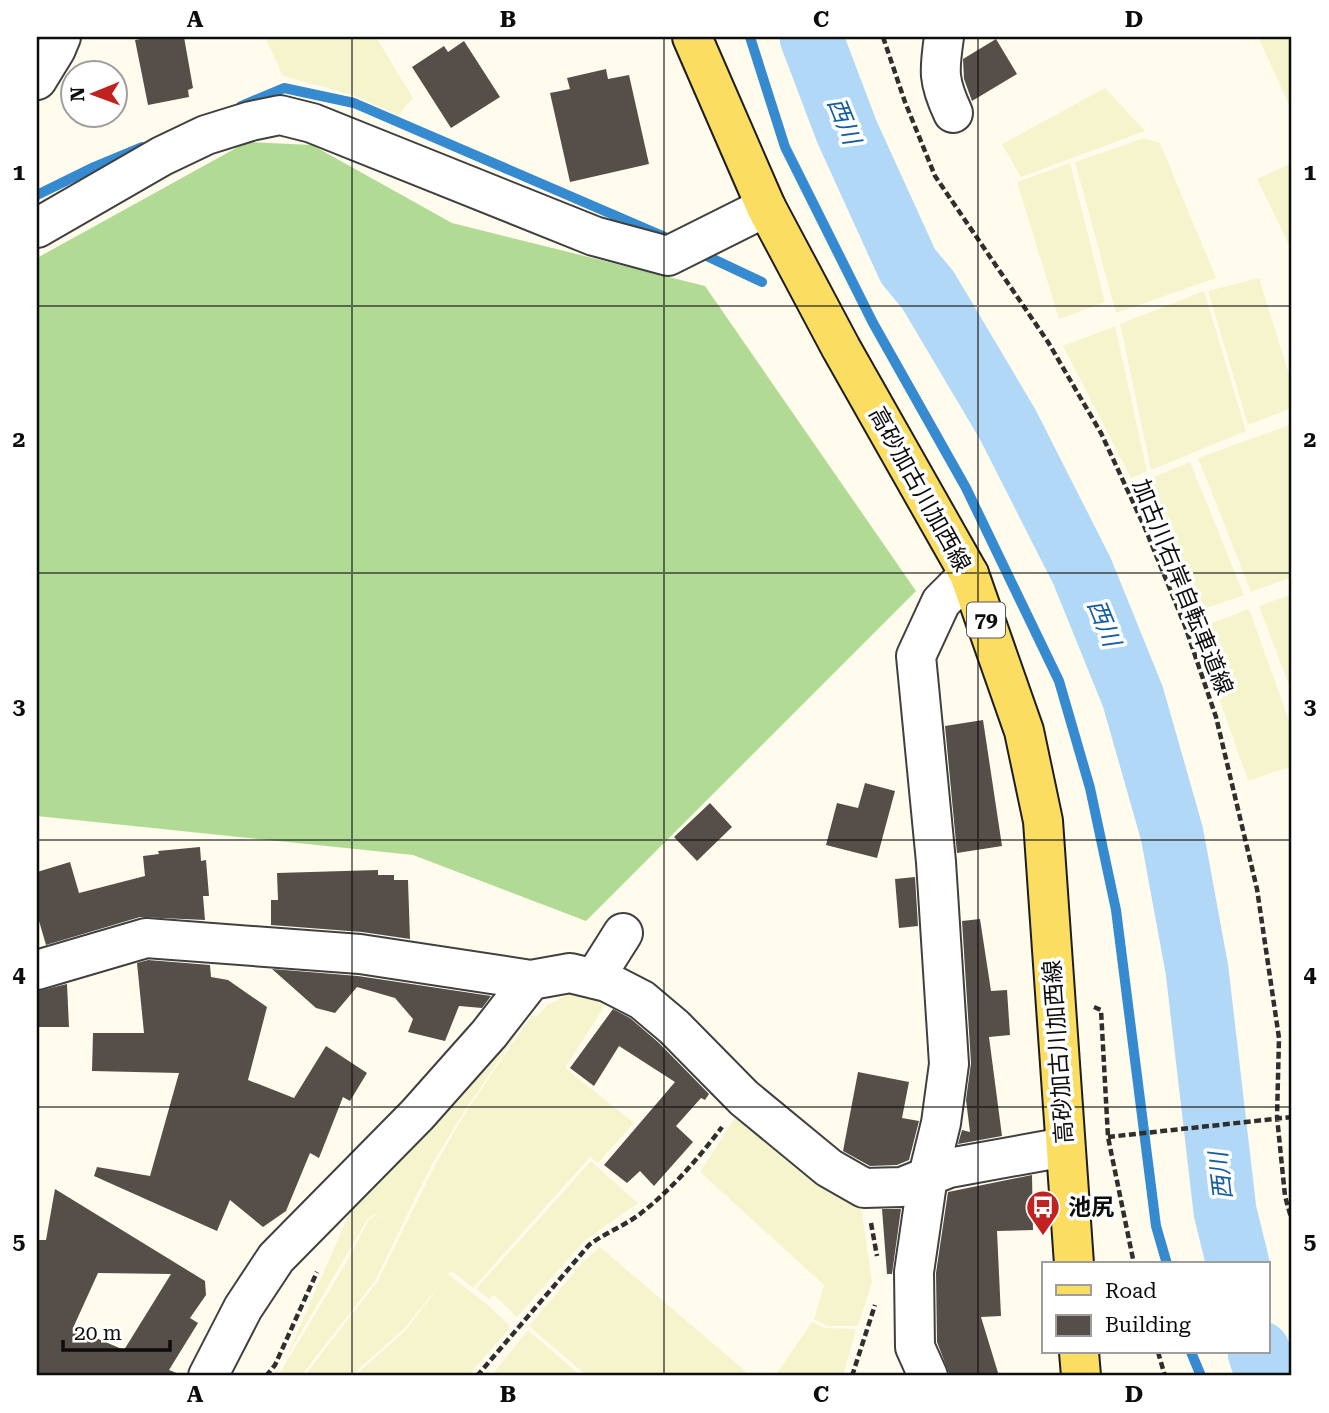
<svg xmlns="http://www.w3.org/2000/svg" width="1329" height="1413" font-family="'Roboto Serif','Noto Sans JP',serif">
	<style>
		.farmland { fill: #f5f4cd }
		.forest { fill: #b1db95 }
		.lines { fill: none; stroke-linecap: round; stroke-linejoin: round }
		.stream { stroke: #368bd0; stroke-width: 10 }
		.river { stroke: #b1d9f7; stroke-width: 63 }
		.building { fill: #564f49; fill-rule: evenodd }
		.minor-casing { stroke: #404040; stroke-width: 42 }
		.major-casing { stroke: #1e1e1e; stroke-width: 42 }
		.path { stroke: #2f2f2f; stroke-width: 4.5; stroke-dasharray: 7 3.5; stroke-linecap: butt }
		.minor { stroke: #fff; stroke-width: 38 }
		.major { stroke: #fbdd61; stroke-width: 38 }
		.grid { fill: none; stroke: #0d0d0d; stroke-width: 2; stroke-opacity: 0.55 }
		.labels { text-anchor: middle; stroke-width: 7; stroke-linejoin: round; paint-order: stroke }
		.shield { fill: #fff; stroke: #565656; stroke-width: 2 }
		.shield-label { font-size: 21px; font-weight: bold; fill: #0d0d0d }
		.street-label { font-size: 23px; fill: #0d0d0d; stroke: #fff }
		.poi-label { font-size: 23px; font-weight: bold; fill: #0d0d0d; stroke: #fff; text-anchor: start }
		.water-label { font-size: 24px; font-style: italic; fill: #145da1; stroke: #fff }
		.neatline { fill: none; stroke: #0d0d0d; stroke-width: 2.5 }
		.grid-label { font-size: 23px; text-anchor: middle; font-weight: bold; fill: #0d0d0d }
	</style>
	<rect width="100%" height="100%" fill="#fffced"/>
	<path class="farmland" d="M 265,37 L 376,37 L 413,98 L 398,115 L 353,95 L 283,76 Z
		M 1258,37 L 1292,37 L 1292,111 Z
		M 1105,88 L 1145,131 L 1021,177 L 1002,144 Z
		M 1144,138 L 1160,143 L 1216,278 L 1116,313 L 1075,162 Z
		M 1070,163 L 1105,302 L 1059,319 L 1017,182 Z
		M 1292,163 L 1292,251 L 1257,179 Z
		M 1259,278 L 1292,384 L 1292,408 L 1248,425 L 1208,291 Z
		M 1204,291 L 1246,431 L 1151,470 L 1120,324 Z
		M 1115,326 L 1147,471 L 1131,478 L 1063,346 Z
		M 1292,424 L 1292,577 L 1251,592 L 1198,458 Z
		M 1190,462 L 1244,595 L 1192,613 L 1136,484 Z
		M 1292,594 L 1292,693 L 1259,606 Z
		M 1249,609 L 1292,729 L 1292,766 L 1248,781 L 1195,629 Z
		M 571,993 L 583,993 L 610,998 L 565,1068 L 634,1123 L 598,1163 L 590,1157 L 473,1288 L 452,1271 L 448,1274 L 488,1305 L 509,1325 L 509,1329 L 468,1376 L 354,1376 L 406,1330 L 446,1277 L 405,1328 L 351,1376 L 304,1376 L 377,1282 L 435,1165 L 467,1110 L 532,1015 L 536,1017 L 547,1005 Z
		M 520,1010 L 530,1014 L 466,1109 L 432,1164 L 375,1281 L 301,1376 L 278,1376 L 346,1263 L 368,1221 L 374,1215 L 390,1222 L 374,1214 L 367,1220 L 287,1356 L 357,1196 Z
		M 739,1112 L 860,1200 L 872,1282 L 858,1326 L 827,1326 L 814,1319 L 824,1285 L 700,1172 Z
		M 591,1161 L 638,1203 L 584,1241 L 517,1317 L 494,1295 L 489,1299 L 476,1289 Z
		M 600,1247 L 751,1376 L 587,1376 L 529,1326 L 581,1264 Z
		M 812,1322 L 825,1328 L 856,1329 L 843,1376 L 775,1376 Z
		M 528,1330 L 581,1376 L 491,1376 Z"/>
	<path class="forest" d="M 247,142 L 312,145 L 452,223 L 705,286 L 916,591 L 586,921 L 413,855 L 37,816 L 37,258 Z"/>
	<g class="lines">
		<path class="stream" d="M 750,37 L 785,147 L 873,323 L 966,488 L 1059,681 L 1090,788 L 1116,910 L 1156,1226 L 1167,1264
			M 241,106 L 284,88 L 354,103 L 665,237
			M 37,195 L 94,167 L 142,147
			M 696,251 L 762,282
			M 1191,1352 L 1201,1376"/>
		<path class="river" d="M 811,37 L 847,132 L 908,266 L 928,290 L 1008,425 L 1082,571 L 1133,697 L 1172,834 L 1197,970 L 1225,1211 L 1238,1264
			M 1259,1352 L 1267,1376"/>
	</g>
	<path class="building" d="M 151,37 L 184,37 L 193,88 L 188,90 L 189,97 L 148,105 L 135,40 Z
		M 996,39 L 1017,74 L 972,101 L 964,79 L 963,59 Z
		M 464,41 L 500,97 L 451,128 L 412,67 L 444,46 L 448,52 Z
		M 606,69 L 608,79 L 629,75 L 649,164 L 570,182 L 550,93 L 570,89 L 567,78 Z
		M 983,720 L 1002,846 L 957,853 L 945,726 Z
		M 865,783 L 895,791 L 877,858 L 826,845 L 837,803 L 858,808 Z
		M 710,803 L 732,827 L 697,861 L 674,837 Z
		M 200,847 L 201,861 L 206,860 L 209,896 L 203,896 L 205,920 L 140,917 L 46,945 L 37,914 L 37,872 L 70,862 L 79,893 L 145,876 L 143,856 L 159,854 L 158,851 Z
		M 378,870 L 378,875 L 394,875 L 394,880 L 408,880 L 410,939 L 362,932 L 271,925 L 271,900 L 278,900 L 277,873 Z
		M 915,877 L 918,926 L 899,928 L 895,879 Z
		M 980,919 L 991,991 L 1007,990 L 1010,1035 L 989,1037 L 1002,1136 L 958,1144 L 962,1130 L 970,1132 L 966,1100 L 971,1063 L 962,921 Z
		M 148,960 L 210,965 L 211,977 L 228,980 L 267,1007 L 248,1080 L 294,1098 L 326,1046 L 367,1073 L 350,1101 L 343,1097 L 319,1158 L 310,1153 L 286,1211 L 263,1227 L 230,1200 L 217,1231 L 94,1176 L 97,1167 L 150,1176 L 179,1073 L 92,1071 L 93,1033 L 144,1033 L 137,963 Z
		M 272,969 L 358,976 L 491,996 L 482,1008 L 459,1006 L 445,1041 L 408,1032 L 413,1019 L 395,998 L 357,987 L 335,1013 L 316,1008 Z
		M 67,984 L 69,1027 L 39,1027 L 38,991 Z
		M 613,1009 L 630,1018 L 659,1043 L 709,1094 L 705,1100 L 701,1098 L 676,1126 L 693,1142 L 654,1186 L 640,1171 L 627,1183 L 604,1165 L 675,1082 L 619,1046 L 594,1086 L 570,1068 Z
		M 858,1072 L 909,1082 L 902,1118 L 919,1121 L 909,1160 L 897,1165 L 870,1166 L 843,1151 Z
		M 1032,1175 L 1033,1230 L 997,1231 L 1001,1316 L 981,1317 L 999,1376 L 950,1376 L 937,1342 L 936,1273 L 948,1192 Z
		M 55,1189 L 205,1281 L 206,1295 L 190,1318 L 198,1323 L 169,1370 L 184,1376 L 37,1376 L 37,1240 L 46,1240 ZM 98,1273 L 171,1274 L 124,1350 L 73,1328 Z
		M 882,1209 L 901,1209 L 892,1274 L 887,1274 Z"/>
	<g class="lines">
		<g class="minor-casing">
			<path id="minor" d="M 944,37 C 939,71 938,81 953,113
				M 37,80 L 56,49 L 61,37
				M 37,228 L 162,156 L 206,135 L 251,121 L 280,115 L 312,123 L 594,236 L 668,256 L 766,207
				M 37,970 L 146,938 L 360,954 L 531,980 L 570,973 L 607,982 L 642,1000 L 674,1027 L 744,1098 L 829,1168 L 864,1188 L 902,1187 L 949,1168 L 1065,1147
				M 594,979 L 623,933
				M 208,1376 L 243,1308 L 276,1258 L 417,1115 L 489,1034 L 531,980
				M 928,1376 L 915,1347 L 914,1272 L 928,1176 L 941,1123 L 949,1064 L 936,862 L 916,656 L 941,602 L 969,574"/>
		</g>
		<g class="major-casing">
			<path id="major" d="M 692,37 L 766,207 L 841,348 L 969,574 L 1024,731 L 1043,821 L 1074,1264
				M 1079,1352 L 1081,1376"/>
		</g>
		<path class="path" d="M 883,37 L 905,102 L 935,176 L 1048,342 L 1101,433 L 1145,528 L 1185,626 L 1216,717 L 1257,889 L 1279,1038 L 1277,1117 L 1285,1196 L 1292,1221
			M 1094,1007 L 1101,1010 L 1108,1137 L 1134,1264
			M 1108,1137 L 1292,1117
			M 871,1223 L 877,1256
			M 1158,1352 L 1165,1376
			M 266,1376 L 275,1365 L 317,1272
			M 477,1376 L 589,1245 C 605,1233 624,1226 640,1214 C 671,1190 698,1159 722,1127
			M 852,1376 L 875,1305"/>
		<use href="#minor" class="minor"/>
		<use href="#major" class="major"/>
	</g>
	<path class="grid" d="M 352,37 L 352,1376M 664,37 L 664,1376M 978,37 L 978,1376M 37,306 L 1292,306M 37,573 L 1292,573M 37,840 L 1292,840M 37,1107 L 1292,1107"/>
	<defs>
		<g id="bus-pin" transform="scale(1.75)"><path d="M0 17L-7.5 6A9.5 9.5 0 1 1 7.5 6Z" fill="#c02222" stroke="#fff"/><path d="M-5-6H5V4H4V6H2V4H-2V6H-4V4H-5ZM-3.5-4V0h7V-4ZM-3.5 1.2v1.5H-2V1.2ZM2 1.2v1.5H3.5V1.2Z" fill="#fff"/></g>
	</defs>
	<g fill-rule="evenodd">
		<use href="#bus-pin" x="1043" y="1207"/>
	</g>
	<g class="labels">
		<rect class="shield" x="967" y="602.5" width="38" height="35" rx="5"/>
		<g class="shield-label">
			<text x="986" y="627">79</text>
		</g>
		<g class="street-label">
			<text transform="translate(920 489) rotate(61)" y="8">高砂加古川加西線</text>
			<text transform="translate(1183 587) rotate(68)" y="8">加古川右岸自転車道線</text>
			<text transform="translate(1058 1052) rotate(-94)" y="8">高砂加古川加西線</text>
		</g>
		<g class="poi-label">
			<text x="1068" y="1215">池尻</text>
		</g>
		<g class="water-label">
			<text transform="translate(844 121) rotate(68)" y="8">西川</text>
			<text transform="translate(1104 623) rotate(68)" y="8">西川</text>
			<text transform="translate(1221 1176) rotate(-97)" y="8">西川</text>
		</g>
	</g>
	<rect width="1329" height="1413" fill="none" stroke="#ffffff" stroke-width="77"/>
	<rect x="1042" y="1262" width="228" height="91" fill="#ffffff" stroke="#9e9e9e" stroke-width="2"/>
	<rect x="1056" y="1285" width="35" height="10" fill="#fbdd61" stroke="#9e9e9e" stroke-width="2"/>
	<text x="1105" y="1298" font-size="21" fill="#0d0d0d">Road</text>
	<rect x="1056" y="1315" width="35" height="21" fill="#564f49" stroke="#9e9e9e" stroke-width="2"/>
	<text x="1105" y="1332" font-size="21" fill="#0d0d0d">Building</text>
	<g transform="translate(94 94) rotate(269)"><circle r="33" fill="#ffffff" stroke="#9e9e9e" stroke-width="2"/>
	<path d="M0-5L12 26L0 18L-12 26Z" fill="#c02222"/>
	<text y="-10" font-size="19" font-weight="bold" text-anchor="middle" fill="#0d0d0d">N</text>
	</g>
	<path d="M63 1340v10h107v-10" fill="none" stroke="#0d0d0d" stroke-width="3.5"/>
	<text x="74" y="1340" font-size="21" fill="#0d0d0d" stroke="#ffffff" stroke-width="5" paint-order="stroke">20 m</text>
	<rect x="38" y="38" width="1252" height="1336" class="neatline"/>
	<g class="grid-label">
		<text x="195" y="27">A</text>
		<text x="508" y="27">B</text>
		<text x="821" y="27">C</text>
		<text x="1134" y="27">D</text>
		<text x="19" y="180">1</text>
		<text x="1310" y="180">1</text>
		<text x="19" y="447">2</text>
		<text x="1310" y="447">2</text>
		<text x="19" y="714">3</text>
		<text x="1310" y="714">3</text>
		<text x="19" y="982">4</text>
		<text x="1310" y="982">4</text>
		<text x="19" y="1249">5</text>
		<text x="1310" y="1249">5</text>
		<text x="195" y="1402">A</text>
		<text x="508" y="1402">B</text>
		<text x="821" y="1402">C</text>
		<text x="1134" y="1402">D</text>
	</g>
</svg>
